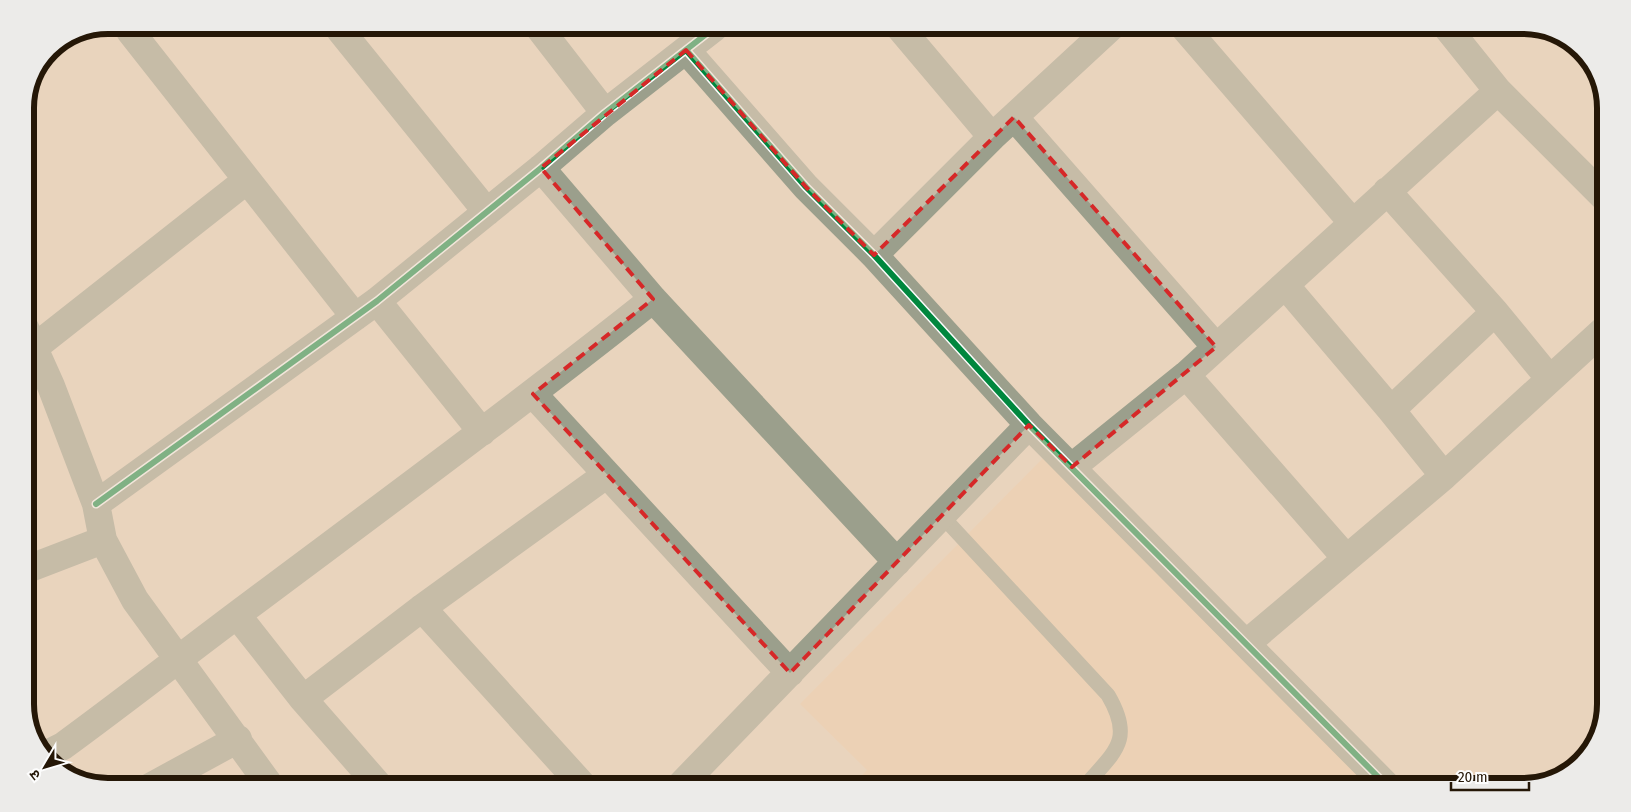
<svg xmlns="http://www.w3.org/2000/svg" width="1631" height="812" font-family="'Fira Sans Condensed','Noto Sans Devanagari',sans-serif">
	<style>
		.built { fill: #f0cfaa }
		.lines { fill: none; stroke-linecap: round; stroke-linejoin: round }
		.lane { stroke: #9b9f8c; stroke-width: 15 }
		.street { stroke: #9b9f8c; stroke-width: 28 }
		.cycleway-casing { stroke: #fdfdfd; stroke-width: 9 }
		.cycleway { stroke: #00873e; stroke-width: 6 }
		.marked { fill: none; stroke: #d62828; stroke-width: 4; stroke-dasharray: 10 6; stroke-linejoin: round }
		.rim { fill: none; stroke: #251707; stroke-width: 6 }
	</style>
	<rect width="100%" height="100%" fill="#e9d4bd"/>
	<path class="built" d="M 1048,453 L 1380,787 L 851,787 L 867,770 L 800,704 Z"/>
	<g class="lines">
		<path class="lane" d="M 942,516 L 1108,695 C 1135,741 1114,752 1084,787"/>
		<path class="street" d="M 1445,25 L 1498,91 L 1606,199
			M 1183,26 L 1352,222
			M 900,28 L 992,137
			M 540,29 L 605,113
			M 340,30 L 487,212
			M 130,31 L 355,317
			M 686,50 L 806,187 L 874,255 L 1029,425 L 1388,787
			M 1014,117 L 1216,347
			M 541,168 L 653,299 L 897,562
			M 1387,191 L 1495,312 L 1549,378
			M 874,255 L 992,137 L 1111,27
			M 1285,285 L 1391,410 L 1444,476
			M 377,301 L 482,432
			M 25,328 L 51,386 L 96,504 L 103,540 L 135,600 L 271,787
			M 35,347 L 247,180
			M 1186,375 L 1346,558
			M 533,394 L 790,673
			M 1391,410 L 1495,312
			M 1072,467 L 1186,375 L 1498,91
			M 96,504 L 377,301 L 541,168 L 605,113 L 714,28
			M 25,570 L 103,540
			M 422,608 L 584,787
			M 237,615 L 303,699 L 380,787
			M 1247,643 L 1444,476 L 1606,328
			M 303,699 L 422,608 L 606,475
			M 45,755 L 63,746 C 126,700 187,652 250,605 C 385,504 521,404 653,299
			M 150,787 L 238,739
			M 679,787 L 1029,425"/>
		<g class="cycleway-casing">
			<path id="cycleway" d="M 686,50 L 806,187 L 874,255 L 1029,425 L 1388,787
				M 96,504 L 377,301 L 541,168 L 605,113 L 714,28"/>
		</g>
		<use href="#cycleway" class="cycleway"/>
	</g>
	<path d="M0 0H1631V812H0ZM 686,50 L 806,187 L 874,255 L 1014,117 L 1216,347 L 1072,467 L 1029,425 L 790,673 L 533,394 L 653,299 L 541,168 Z" fill="#e9d4bd" fill-opacity=".55" fill-rule="evenodd"/>
	<path class="marked" d="M 686,50 L 806,187 L 874,255 L 1014,117 L 1216,347 L 1072,467 L 1029,425 L 790,673 L 533,394 L 653,299 L 541,168 Z"/>
	<path d="M0 0H1631V812H0ZM108 34H1523A74 74 0 0 1 1597 108V704A74 74 0 0 1 1523 778H108A74 74 0 0 1 34 704V108A74 74 0 0 1 108 34Z" fill="#ecebe9" fill-rule="evenodd"/>
	<path class="rim" d="M108 34H1523A74 74 0 0 1 1597 108V704A74 74 0 0 1 1523 778H108A74 74 0 0 1 34 704V108A74 74 0 0 1 108 34Z"/>
	<g transform="translate(45 767) rotate(232)" stroke="#fdfdfd" stroke-width="4" paint-order="stroke">
	<path d="M0-4L9 19L0 12L-9 19Z" fill="#251707"/>
	<text y="-8" font-size="14" font-weight="bold" text-anchor="middle" fill="#251707">उ</text>
	</g>
	<path d="M1451 782v8h78v-8" fill="none" stroke="#251707" stroke-width="2.5"/>
	<text x="1458" y="782" font-size="15" fill="#251707" stroke="#fdfdfd" stroke-width="4" paint-order="stroke">20 m</text>
</svg>
